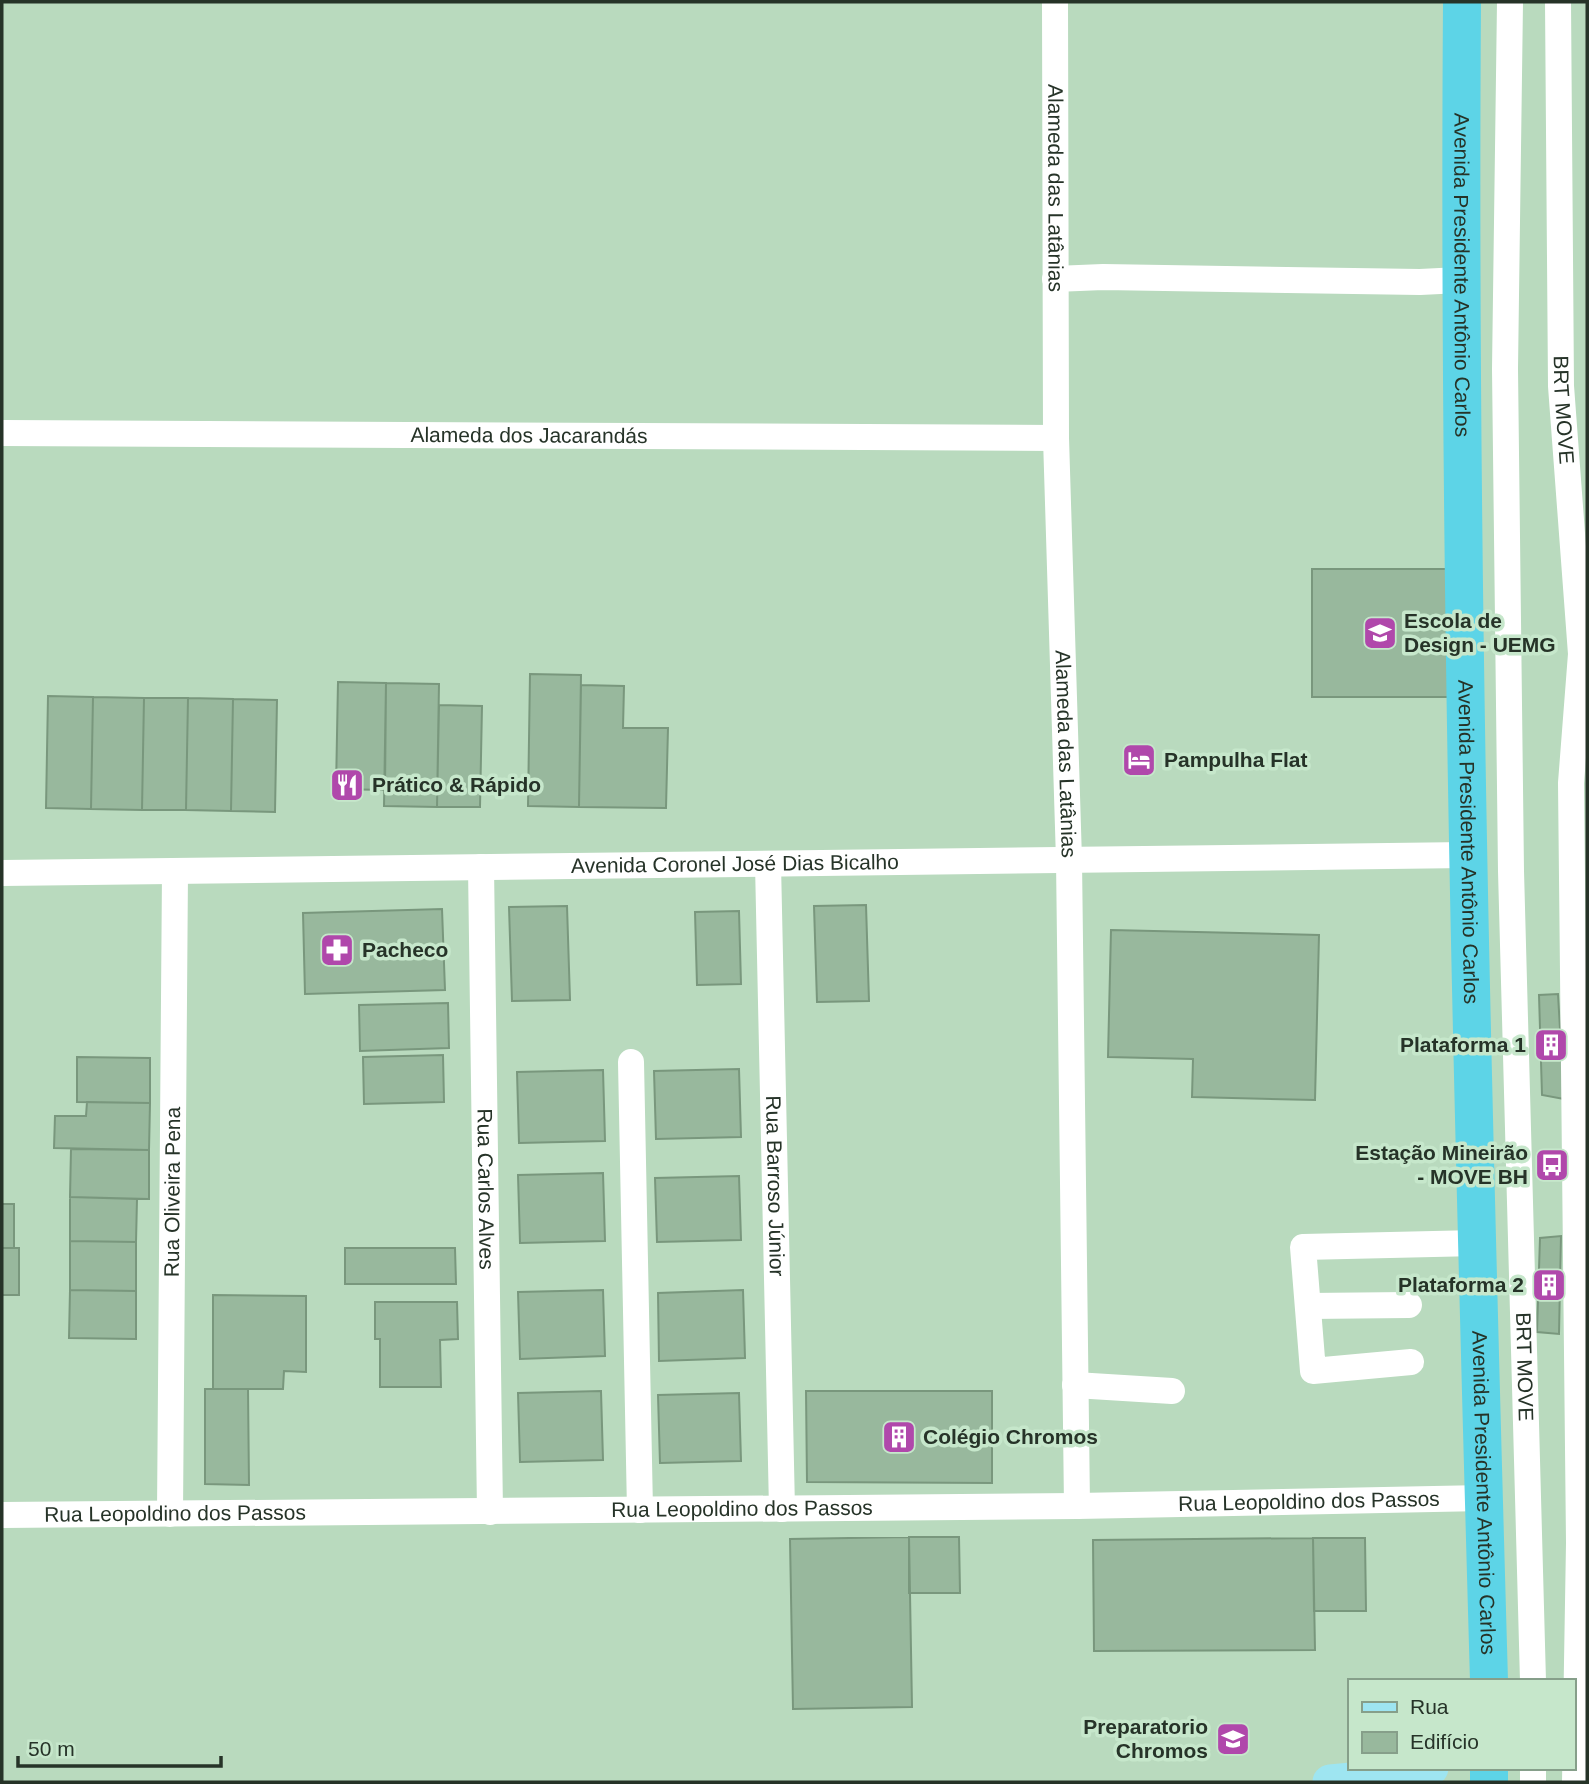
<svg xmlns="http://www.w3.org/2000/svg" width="1589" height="1784" font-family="Helvetica,sans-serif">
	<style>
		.building { fill: #98b89d; stroke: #79977d; stroke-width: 2 }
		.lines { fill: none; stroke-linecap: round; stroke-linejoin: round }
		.minor { stroke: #fff; stroke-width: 26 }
		.major { stroke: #9ee5f1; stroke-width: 35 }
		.highway { stroke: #5dd4e7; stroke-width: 38 }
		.labels { text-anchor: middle; stroke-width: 7; stroke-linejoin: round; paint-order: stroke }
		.street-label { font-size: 21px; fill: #263328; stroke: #c6e7cb }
		.poi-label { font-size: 21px; font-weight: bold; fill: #263328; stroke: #c6e7cb; text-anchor: start }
	</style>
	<rect width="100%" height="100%" fill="#b9dabe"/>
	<path class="building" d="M 1312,569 L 1448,569 L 1449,697 L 1312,697 Z
		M 530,674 L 581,675 L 579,807 L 528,806 Z
		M 338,682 L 386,683 L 385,790 L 336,789 Z
		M 386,683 L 439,684 L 437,807 L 384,806 Z
		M 581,685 L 624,686 L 623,728 L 668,728 L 666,808 L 579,807 Z
		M 48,696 L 93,697 L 91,809 L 46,808 Z
		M 93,697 L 144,698 L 142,810 L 91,809 Z
		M 144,698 L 188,698 L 186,810 L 142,810 Z
		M 188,698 L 233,699 L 231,811 L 186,810 Z
		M 233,699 L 277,700 L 275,812 L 231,811 Z
		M 439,705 L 482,706 L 480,807 L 437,807 Z
		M 866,905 L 869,1001 L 817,1002 L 814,906 Z
		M 567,906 L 570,1000 L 512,1001 L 509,907 Z
		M 442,909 L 445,990 L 305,994 L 303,913 Z
		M 739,911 L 741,984 L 697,985 L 695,912 Z
		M 1111,930 L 1319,935 L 1315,1100 L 1192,1097 L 1193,1059 L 1108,1057 Z
		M 1558,994 L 1564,1099 L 1542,1095 L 1539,995 Z
		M 448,1003 L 449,1048 L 360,1051 L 359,1005 Z
		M 443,1055 L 444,1102 L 364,1104 L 363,1057 Z
		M 77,1057 L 150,1058 L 150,1103 L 77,1102 Z
		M 739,1069 L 741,1137 L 656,1139 L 654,1071 Z
		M 603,1070 L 605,1141 L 519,1143 L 517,1072 Z
		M 87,1102 L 150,1103 L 149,1150 L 54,1148 L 55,1116 L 86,1116 Z
		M 71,1149 L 149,1150 L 149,1199 L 70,1197 Z
		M 603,1173 L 605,1241 L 520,1243 L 518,1175 Z
		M 739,1176 L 741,1240 L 657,1242 L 655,1178 Z
		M 70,1197 L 137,1199 L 136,1242 L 70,1241 Z
		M 2,1204 L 14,1204 L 14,1248 L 2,1248 Z
		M 1561,1236 L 1559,1334 L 1537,1332 L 1540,1238 Z
		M 70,1241 L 136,1242 L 136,1291 L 70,1290 Z
		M 2,1248 L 19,1248 L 19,1295 L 2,1295 Z
		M 345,1248 L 455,1248 L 456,1284 L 345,1284 Z
		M 70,1290 L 136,1291 L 136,1339 L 69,1338 Z
		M 603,1290 L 605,1356 L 520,1359 L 518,1292 Z
		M 743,1290 L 745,1358 L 659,1361 L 658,1293 Z
		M 213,1295 L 306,1296 L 306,1372 L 284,1371 L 283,1389 L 213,1389 Z
		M 375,1302 L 457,1302 L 458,1339 L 440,1340 L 441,1387 L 380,1387 L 380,1339 L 375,1339 Z
		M 205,1389 L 248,1389 L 249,1485 L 205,1484 Z
		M 601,1391 L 603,1460 L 520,1462 L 518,1393 Z
		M 806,1391 L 992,1391 L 992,1483 L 807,1482 Z
		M 739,1393 L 741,1461 L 660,1463 L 658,1395 Z
		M 909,1537 L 959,1537 L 960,1593 L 909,1593 Z
		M 909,1537 L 912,1707 L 793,1709 L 790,1539 Z
		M 1313,1538 L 1365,1538 L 1366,1611 L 1314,1611 Z
		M 1313,1538 L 1315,1650 L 1094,1651 L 1093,1540 Z"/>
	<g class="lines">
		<g class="minor">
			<path id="s1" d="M 1055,2 L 1056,438 L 1069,860 L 1077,1506"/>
			<path id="s2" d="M 1510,2 L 1505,369 L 1511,871 L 1533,1681"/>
			<path id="s3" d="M 1558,2 L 1561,386 L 1581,654 L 1571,783 L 1579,1543 L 1575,1782"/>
			<path d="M 1055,279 L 1103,277 L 1420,282 L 1460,280"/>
			<path id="s4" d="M 2,433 L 1056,438"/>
			<path id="s5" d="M 768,864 L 782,1509"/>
			<path id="s6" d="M 481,867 L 490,1512"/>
			<path id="s7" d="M 2,873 L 1467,855"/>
			<path d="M 631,1062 L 640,1510"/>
			<path d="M 1308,1306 L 1409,1305"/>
			<path d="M 1411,1362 L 1313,1371 L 1303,1247 L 1477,1243"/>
			<path d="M 1075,1385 L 1172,1391"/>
			<path id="s8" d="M 170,1514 L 175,871"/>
			<path id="s9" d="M 2,1515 L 1077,1506 L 1484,1498"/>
			<path d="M 1533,1782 L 1533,1768"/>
		</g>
		<path class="major" d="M 1330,1782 L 1418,1774 L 1431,1768"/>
		<g class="highway">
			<path id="s10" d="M 1462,2 C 1458,561 1473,1121 1489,1681"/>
			<path d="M 1489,1782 L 1489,1768"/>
		</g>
	</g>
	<defs>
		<g id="university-square" transform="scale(1.75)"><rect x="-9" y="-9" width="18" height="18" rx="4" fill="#b048ab" stroke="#c6e7cb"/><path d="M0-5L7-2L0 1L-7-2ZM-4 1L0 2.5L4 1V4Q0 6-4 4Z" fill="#fff"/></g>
		<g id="hotel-square" transform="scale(1.75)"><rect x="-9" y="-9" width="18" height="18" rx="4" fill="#b048ab" stroke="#c6e7cb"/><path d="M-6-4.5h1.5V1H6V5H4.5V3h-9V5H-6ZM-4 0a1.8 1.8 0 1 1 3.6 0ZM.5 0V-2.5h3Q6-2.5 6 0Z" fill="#fff"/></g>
		<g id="restaurant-square" transform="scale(1.75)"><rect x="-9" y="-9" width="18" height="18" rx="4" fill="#b048ab" stroke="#c6e7cb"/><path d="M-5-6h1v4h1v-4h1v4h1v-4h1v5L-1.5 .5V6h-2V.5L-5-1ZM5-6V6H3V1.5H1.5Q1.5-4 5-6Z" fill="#fff"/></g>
		<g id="pharmacy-square" transform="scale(1.75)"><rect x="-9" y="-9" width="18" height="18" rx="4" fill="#b048ab" stroke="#c6e7cb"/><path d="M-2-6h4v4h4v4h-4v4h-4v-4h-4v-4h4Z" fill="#fff"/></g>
		<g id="building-square" transform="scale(1.75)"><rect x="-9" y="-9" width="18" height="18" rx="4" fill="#b048ab" stroke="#c6e7cb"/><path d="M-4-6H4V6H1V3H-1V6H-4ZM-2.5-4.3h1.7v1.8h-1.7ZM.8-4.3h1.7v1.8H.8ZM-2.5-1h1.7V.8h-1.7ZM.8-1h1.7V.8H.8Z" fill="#fff"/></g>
		<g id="bus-square" transform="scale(1.75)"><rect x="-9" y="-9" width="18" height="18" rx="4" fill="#b048ab" stroke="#c6e7cb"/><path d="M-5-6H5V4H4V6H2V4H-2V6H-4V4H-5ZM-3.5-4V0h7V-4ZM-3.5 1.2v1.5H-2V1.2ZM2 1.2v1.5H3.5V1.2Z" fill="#fff"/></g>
		<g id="school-square" transform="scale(1.75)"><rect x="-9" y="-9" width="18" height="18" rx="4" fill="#b048ab" stroke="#c6e7cb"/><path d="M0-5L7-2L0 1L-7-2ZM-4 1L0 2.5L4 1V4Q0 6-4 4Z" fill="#fff"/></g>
	</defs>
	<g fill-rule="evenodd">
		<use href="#university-square" x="1380" y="633"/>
		<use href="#hotel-square" x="1139" y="760"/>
		<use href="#restaurant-square" x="347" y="785"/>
		<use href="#pharmacy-square" x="337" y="950"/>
		<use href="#building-square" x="1551" y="1045"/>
		<use href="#bus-square" x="1552" y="1165"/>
		<use href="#building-square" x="1549" y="1285"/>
		<use href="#building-square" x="899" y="1437"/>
		<use href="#school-square" x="1233" y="1739"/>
	</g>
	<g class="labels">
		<g class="street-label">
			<text dy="7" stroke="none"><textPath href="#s1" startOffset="186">Alameda das Latânias</textPath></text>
			<text dy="7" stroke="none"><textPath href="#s10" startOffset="273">Avenida Presidente Antônio Carlos</textPath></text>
			<text dy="7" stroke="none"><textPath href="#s3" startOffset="408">BRT MOVE</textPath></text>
			<text dy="7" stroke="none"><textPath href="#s4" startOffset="527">Alameda dos Jacarandás</textPath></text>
			<text dy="7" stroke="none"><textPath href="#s1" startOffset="752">Alameda das Latânias</textPath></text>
			<text dy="7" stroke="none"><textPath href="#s10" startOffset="840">Avenida Presidente Antônio Carlos</textPath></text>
			<text dy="7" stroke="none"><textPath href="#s7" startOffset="733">Avenida Coronel José Dias Bicalho</textPath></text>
			<text dy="7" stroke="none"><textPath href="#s5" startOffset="322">Rua Barroso Júnior</textPath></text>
			<text dy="7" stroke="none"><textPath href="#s6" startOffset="322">Rua Carlos Alves</textPath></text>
			<text dy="7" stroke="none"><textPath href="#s8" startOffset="322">Rua Oliveira Pena</textPath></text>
			<text dy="7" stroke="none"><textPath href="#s2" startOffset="1365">BRT MOVE</textPath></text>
			<text dy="7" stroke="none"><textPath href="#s10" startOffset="1491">Avenida Presidente Antônio Carlos</textPath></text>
			<text dy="7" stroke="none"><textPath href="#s9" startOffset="1307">Rua Leopoldino dos Passos</textPath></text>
			<text dy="7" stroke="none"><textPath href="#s9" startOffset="740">Rua Leopoldino dos Passos</textPath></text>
			<text dy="7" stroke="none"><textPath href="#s9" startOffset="173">Rua Leopoldino dos Passos</textPath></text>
		</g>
		<g class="poi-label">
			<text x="1404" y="628">Escola de<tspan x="1404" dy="24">Design - UEMG</tspan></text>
			<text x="1164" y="767">Pampulha Flat</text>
			<text x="372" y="792">Prático &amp; Rápido</text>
			<text x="362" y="957">Pacheco</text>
			<text x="1526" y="1052" text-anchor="end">Plataforma 1</text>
			<text x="1528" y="1160" text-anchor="end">Estação Mineirão<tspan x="1528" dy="24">- MOVE BH</tspan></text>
			<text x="1524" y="1292" text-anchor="end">Plataforma 2</text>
			<text x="923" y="1444">Colégio Chromos</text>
			<text x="1208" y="1734" text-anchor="end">Preparatorio<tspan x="1208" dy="24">Chromos</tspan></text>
		</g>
	</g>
	<rect width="1589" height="1784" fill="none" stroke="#263328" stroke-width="7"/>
	<rect x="1348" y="1679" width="228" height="91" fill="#c6e7cb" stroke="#869f8a" stroke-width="2"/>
	<rect x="1362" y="1702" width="35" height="10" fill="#9ee5f1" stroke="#869f8a" stroke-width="2"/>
	<text x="1410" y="1714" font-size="21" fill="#263328">Rua</text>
	<rect x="1362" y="1732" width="35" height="21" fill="#98b89d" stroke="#869f8a" stroke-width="2"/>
	<text x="1410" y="1749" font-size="21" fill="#263328">Edifício</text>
	<path d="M18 1756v10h203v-10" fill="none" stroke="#263328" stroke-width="3.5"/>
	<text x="28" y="1756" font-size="21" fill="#263328" stroke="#c6e7cb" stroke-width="5" paint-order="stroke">50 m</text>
</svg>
